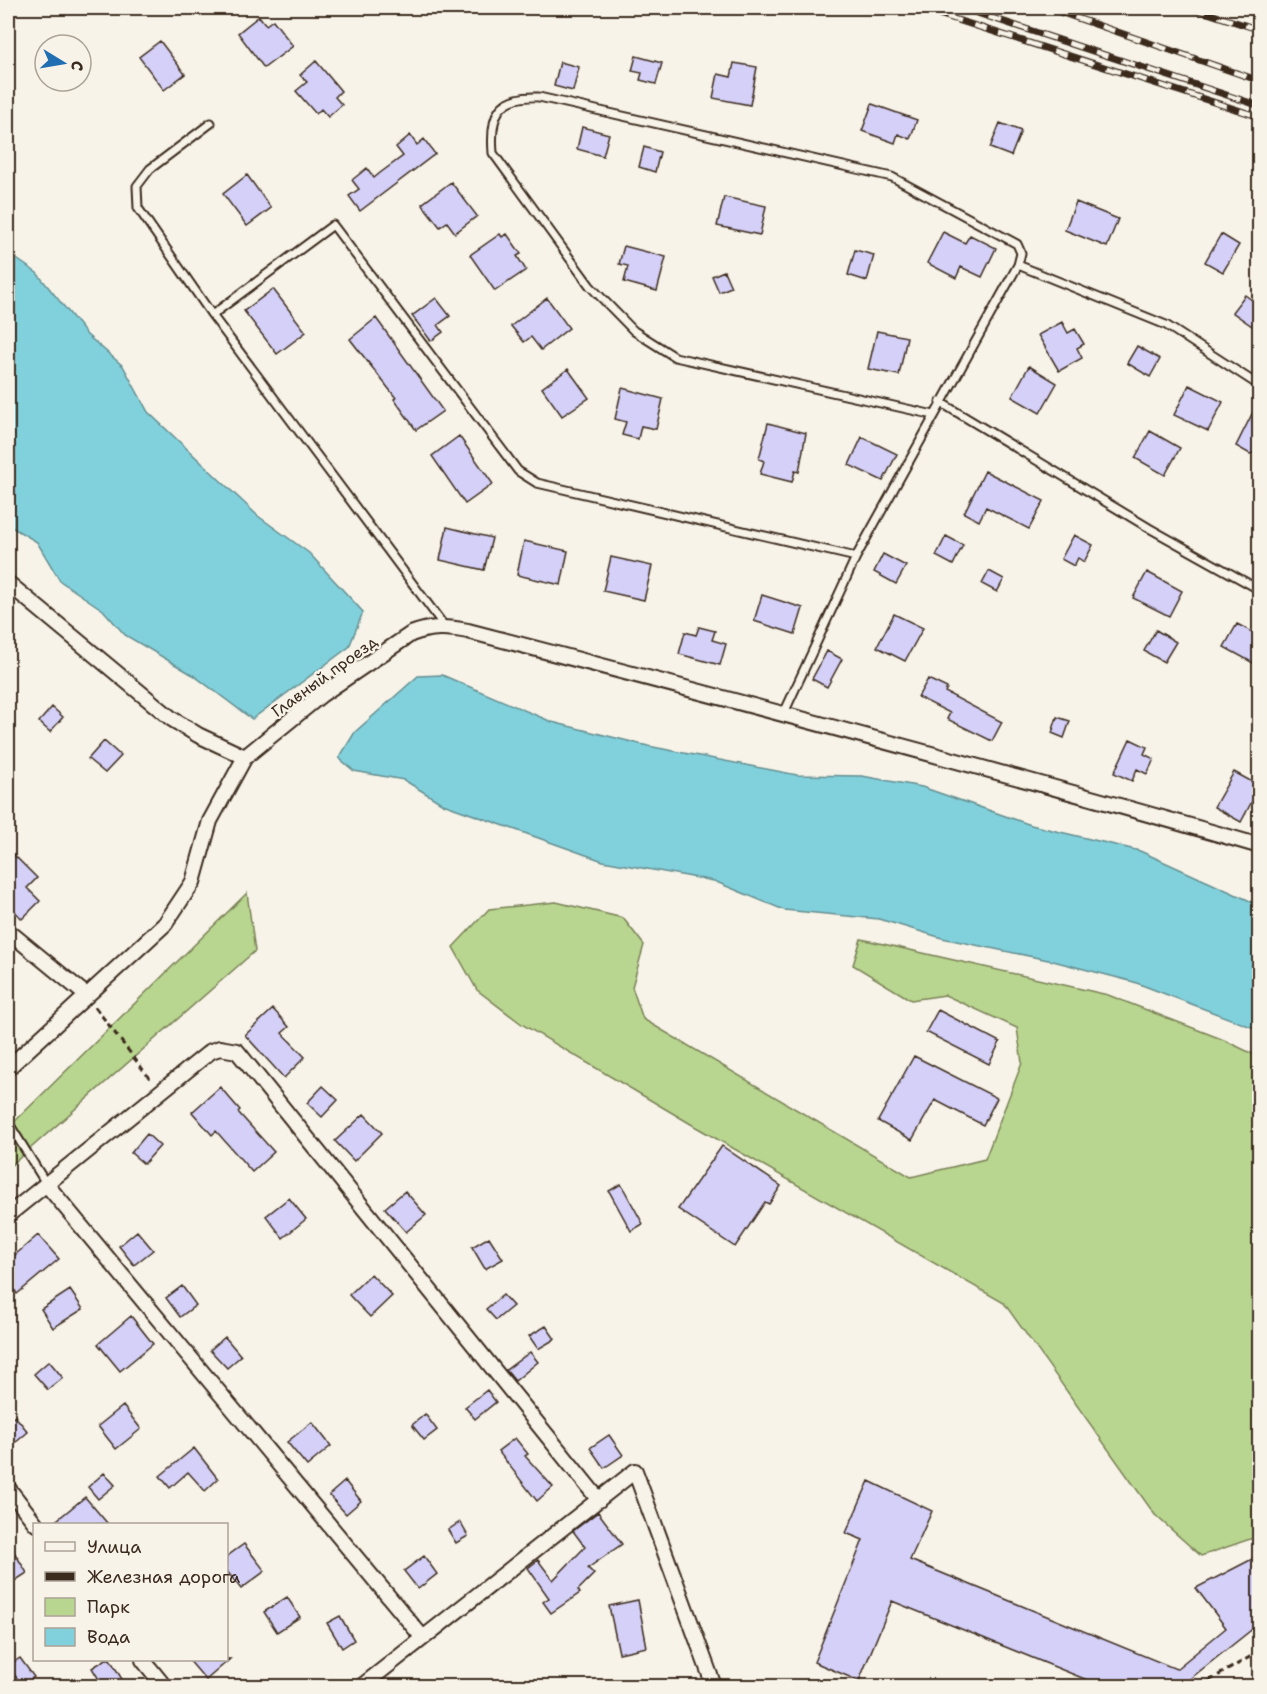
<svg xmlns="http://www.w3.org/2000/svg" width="1267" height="1694" font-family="'Shantell Sans',sans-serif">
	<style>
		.green { fill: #b8d68f; stroke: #7a8056; stroke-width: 1.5 }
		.water { fill: #81d1dc; stroke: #658e90; stroke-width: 1.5 }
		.building { fill: #d4d0f8; stroke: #3b2a1e; stroke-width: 1.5 }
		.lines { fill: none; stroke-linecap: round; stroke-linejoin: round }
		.service-casing { stroke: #3b2a1e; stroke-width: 11 }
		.minor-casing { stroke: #3b2a1e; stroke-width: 18 }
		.path { stroke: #3b2a1e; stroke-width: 3; stroke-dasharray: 6 4.5; stroke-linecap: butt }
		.service { stroke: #f7f3e8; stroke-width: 7 }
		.minor { stroke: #f7f3e8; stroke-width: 14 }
		.rail-casing { stroke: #3b2a1e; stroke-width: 7 }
		.rail { stroke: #f7f3e8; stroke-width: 4.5; stroke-dasharray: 14; stroke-linecap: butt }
		.labels { text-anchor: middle; stroke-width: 5; stroke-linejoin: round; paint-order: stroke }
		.street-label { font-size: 16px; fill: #3b2a1e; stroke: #f7f3e8 }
	</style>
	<rect width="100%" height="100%" fill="#f7f3e8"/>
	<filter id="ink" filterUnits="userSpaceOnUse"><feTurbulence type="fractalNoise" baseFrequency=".0167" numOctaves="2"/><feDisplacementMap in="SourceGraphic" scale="12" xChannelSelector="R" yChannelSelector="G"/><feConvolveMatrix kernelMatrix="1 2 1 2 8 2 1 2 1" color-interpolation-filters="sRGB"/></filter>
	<g filter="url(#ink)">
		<path class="green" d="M 247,893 L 255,951 L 8,1168 L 8,1128 Z
			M 556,902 L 623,918 L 644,945 L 632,987 L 643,1019 L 911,1177 L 985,1159 L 1022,1063 L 1017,1028 L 945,995 L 911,1000 L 853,965 L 861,939 L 1108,995 L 1224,1040 L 1259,1057 L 1259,1536 L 1201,1556 L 1155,1515 L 1004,1303 L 696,1127 L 523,1025 L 477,990 L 453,947 L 489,909 Z"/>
		<path class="water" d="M 8,253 L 37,273 L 87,335 L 123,366 L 148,412 L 258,516 L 309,553 L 363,612 L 349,647 L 252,719 L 193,675 L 125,635 L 103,610 L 60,581 L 37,542 L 8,525 Z
			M 442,675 L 552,722 L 648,746 L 797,775 L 862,776 L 922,787 L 1031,825 L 1140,851 L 1259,905 L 1259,1030 L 1134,982 L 1053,961 L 942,938 L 879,919 L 784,910 L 714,881 L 603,861 L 443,804 L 404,780 L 354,771 L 339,758 L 355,732 L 418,676 Z"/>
		<path class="building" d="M 259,16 L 266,25 L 273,20 L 293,46 L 264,68 L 238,33 Z
			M 160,41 L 185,74 L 164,90 L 139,57 Z
			M 636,56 L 662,63 L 656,84 L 640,80 L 642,73 L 632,71 Z
			M 316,61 L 341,91 L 335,97 L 342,105 L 328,117 L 321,109 L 316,114 L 296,91 L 307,82 L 300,75 Z
			M 560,62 L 579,67 L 573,91 L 554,86 Z
			M 734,63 L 757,67 L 750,105 L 713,98 L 718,74 L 731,77 Z
			M 872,104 L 917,120 L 910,139 L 898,134 L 895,143 L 862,131 Z
			M 1000,123 L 1021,131 L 1011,156 L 990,148 Z
			M 582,127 L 609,134 L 603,156 L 577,149 Z
			M 410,135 L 417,145 L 424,139 L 435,154 L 360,211 L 349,196 L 359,189 L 352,180 L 367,168 L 374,178 L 380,173 L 403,156 L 396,147 Z
			M 644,147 L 660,152 L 655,172 L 639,167 Z
			M 247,175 L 271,208 L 247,226 L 223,194 Z
			M 451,182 L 477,216 L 455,233 L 447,222 L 440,227 L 422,204 Z
			M 724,197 L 766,206 L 760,235 L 717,226 Z
			M 1076,202 L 1118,219 L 1107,247 L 1065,230 Z
			M 943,232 L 965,243 L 970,235 L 996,248 L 982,277 L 961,267 L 956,278 L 927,263 Z
			M 500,234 L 502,237 L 507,234 L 521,254 L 517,256 L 526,270 L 495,291 L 470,255 Z
			M 1221,234 L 1239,245 L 1223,272 L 1205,262 Z
			M 624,246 L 666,257 L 657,291 L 624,282 L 628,266 L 619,264 Z
			M 855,250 L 874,255 L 867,281 L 848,275 Z
			M 724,271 L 731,287 L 719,292 L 712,276 Z
			M 273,289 L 306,332 L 277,354 L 244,311 Z
			M 1245,295 L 1260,306 L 1260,316 L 1252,326 L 1232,312 Z
			M 436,298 L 450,316 L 438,325 L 443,332 L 431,341 L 412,316 Z
			M 547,298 L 569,328 L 541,350 L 531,337 L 524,342 L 511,326 Z
			M 376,318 L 443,411 L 416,430 L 394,399 L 396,398 L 350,339 Z
			M 1062,322 L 1068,333 L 1075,329 L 1084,344 L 1077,348 L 1082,358 L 1059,371 L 1038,335 Z
			M 877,331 L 907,337 L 899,375 L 868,369 Z
			M 1137,346 L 1160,359 L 1150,377 L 1127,363 Z
			M 1029,366 L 1057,383 L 1040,413 L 1012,397 Z
			M 568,369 L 589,398 L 562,416 L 542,388 Z
			M 1189,385 L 1223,402 L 1208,431 L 1174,415 Z
			M 622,388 L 663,399 L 656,429 L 641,426 L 638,439 L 622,435 L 626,422 L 615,419 Z
			M 1260,398 L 1260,451 L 1250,454 L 1236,446 Z
			M 768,423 L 806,433 L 799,472 L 795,471 L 792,482 L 760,474 L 764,461 L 759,459 Z
			M 1150,431 L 1180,448 L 1165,475 L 1135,458 Z
			M 459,436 L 493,484 L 465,504 L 432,456 Z
			M 862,437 L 897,454 L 883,481 L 849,465 Z
			M 985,471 L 1044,501 L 1029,529 L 986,507 L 979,521 L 964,513 Z
			M 447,527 L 492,538 L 484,570 L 440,560 Z
			M 1074,535 L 1093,545 L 1084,562 L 1078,558 L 1074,566 L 1061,559 Z
			M 946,536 L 963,545 L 953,565 L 936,556 Z
			M 524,541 L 568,551 L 561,585 L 517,575 Z
			M 883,554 L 906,566 L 896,584 L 874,572 Z
			M 611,557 L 652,566 L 644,600 L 603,591 Z
			M 989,571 L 1004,579 L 997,592 L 982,584 Z
			M 1147,572 L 1182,591 L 1169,616 L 1133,598 Z
			M 762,595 L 803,608 L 795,634 L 754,621 Z
			M 894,614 L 923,628 L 905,661 L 877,647 Z
			M 1237,624 L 1260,636 L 1260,655 L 1255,664 L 1224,647 Z
			M 699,627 L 715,631 L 712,640 L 726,644 L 720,665 L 679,654 L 685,632 L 696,635 Z
			M 1156,630 L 1176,642 L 1164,662 L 1144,651 Z
			M 827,651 L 842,659 L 827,687 L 812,679 Z
			M 928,679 L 947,688 L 945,692 L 1002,722 L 992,741 L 947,719 L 950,713 L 918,697 Z
			M 52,707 L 63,717 L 50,732 L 39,722 Z
			M 1057,717 L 1070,721 L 1064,738 L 1052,733 Z
			M 1130,739 L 1147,747 L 1144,754 L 1154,759 L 1147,774 L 1137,769 L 1132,781 L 1114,773 Z
			M 104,741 L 121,756 L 105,773 L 88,759 Z
			M 1234,772 L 1260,786 L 1241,822 L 1214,807 Z
			M 8,849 L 37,878 L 27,888 L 40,901 L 22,919 L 8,904 Z
			M 273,1009 L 289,1027 L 282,1033 L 305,1057 L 284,1078 L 245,1035 Z
			M 938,1010 L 1000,1042 L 989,1064 L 926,1032 Z
			M 914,1056 L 997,1098 L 983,1125 L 935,1100 L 912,1140 L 878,1121 Z
			M 323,1086 L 338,1100 L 322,1117 L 307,1103 Z
			M 220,1087 L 240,1110 L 238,1112 L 274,1152 L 252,1172 L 216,1131 L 212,1135 L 192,1112 Z
			M 364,1114 L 382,1133 L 354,1161 L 335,1141 Z
			M 147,1134 L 160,1146 L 144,1164 L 131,1153 Z
			M 722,1146 L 781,1186 L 769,1204 L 765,1202 L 735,1247 L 678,1209 Z
			M 621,1184 L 643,1224 L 631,1231 L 609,1191 Z
			M 405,1191 L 426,1215 L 406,1232 L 385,1208 Z
			M 289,1198 L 306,1219 L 283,1238 L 266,1216 Z
			M 137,1231 L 153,1250 L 134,1265 L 119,1246 Z
			M 38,1235 L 59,1259 L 17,1294 L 8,1282 L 8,1261 Z
			M 489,1237 L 503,1259 L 485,1269 L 472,1247 Z
			M 371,1274 L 392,1296 L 370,1317 L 349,1295 Z
			M 182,1286 L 196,1305 L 180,1317 L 166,1298 Z
			M 70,1290 L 83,1309 L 53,1328 L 41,1309 Z
			M 503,1295 L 513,1306 L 496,1320 L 486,1309 Z
			M 131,1316 L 153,1344 L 120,1371 L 98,1344 Z
			M 546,1326 L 555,1339 L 538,1349 L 529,1336 Z
			M 225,1337 L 241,1356 L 227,1368 L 210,1350 Z
			M 530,1352 L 538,1362 L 515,1381 L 506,1370 Z
			M 49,1361 L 63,1378 L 48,1390 L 34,1374 Z
			M 487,1390 L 496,1402 L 475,1419 L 465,1407 Z
			M 123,1406 L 141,1429 L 116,1449 L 98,1426 Z
			M 425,1414 L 437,1430 L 424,1440 L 412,1425 Z
			M 15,1416 L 28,1432 L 8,1449 L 8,1422 Z
			M 312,1422 L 331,1446 L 307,1466 L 287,1442 Z
			M 609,1435 L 623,1455 L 604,1468 L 590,1448 Z
			M 515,1438 L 528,1454 L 525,1456 L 553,1487 L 537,1501 L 498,1451 Z
			M 194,1448 L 218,1479 L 205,1491 L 188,1472 L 170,1488 L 160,1476 Z
			M 104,1473 L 115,1485 L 98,1499 L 88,1487 Z
			M 345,1481 L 361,1501 L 346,1514 L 329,1495 Z
			M 869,1481 L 932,1511 L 910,1560 L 1176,1669 L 1226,1628 L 1196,1588 L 1260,1555 L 1260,1623 L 1181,1686 L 1102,1686 L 892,1601 L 859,1681 L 814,1662 L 863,1540 L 846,1533 Z
			M 85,1497 L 108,1524 L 52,1524 Z
			M 598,1512 L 622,1544 L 588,1568 L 594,1574 L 578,1590 L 580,1593 L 551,1613 L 543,1602 L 549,1598 L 528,1568 L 538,1560 L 553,1580 L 585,1547 L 573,1531 Z
			M 460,1522 L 468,1536 L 456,1543 L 448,1530 Z
			M 8,1542 L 27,1573 L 13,1582 L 8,1574 Z
			M 244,1544 L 265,1571 L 241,1589 L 226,1570 L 226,1557 Z
			M 424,1556 L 437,1574 L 418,1589 L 404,1571 Z
			M 287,1597 L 300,1617 L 277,1632 L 264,1612 Z
			M 638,1600 L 647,1647 L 619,1653 L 609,1606 Z
			M 340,1616 L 354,1640 L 342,1648 L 327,1623 Z
			M 20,1658 L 34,1677 L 22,1685 L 8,1666 Z
			M 106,1659 L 110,1659 L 126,1686 L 103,1686 L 92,1668 Z
			M 188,1659 L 230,1659 L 206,1680 Z"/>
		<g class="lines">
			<g class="service-casing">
				<path id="service" d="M 211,123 L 150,169 L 137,186 L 138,208 L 212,315 L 445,627
					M 1018,265 L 1166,325 L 1260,386
					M 212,315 L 333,225 L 518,471 L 537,483 L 856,557
					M 940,402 L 1149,528 L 1260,590
					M 784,713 L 856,557 L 1018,265 L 1021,253 L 1017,244 L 892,177 L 539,97 C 497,95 490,116 493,153 L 590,286 L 634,331 L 675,357 L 934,415
					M 8,1122 L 47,1185"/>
			</g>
			<g class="minor-casing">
				<path id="minor" d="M 8,583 L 172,719 L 198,735 L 245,757
					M 8,931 L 86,995
					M 8,1068 L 165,924 L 193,882 L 210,821 L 245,757 L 321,695 L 411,634 C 432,626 447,627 468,631 C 733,700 997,770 1260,846
					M 47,1185 L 423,1638
					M 8,1215 L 211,1051 L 220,1048 L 237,1051 L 599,1500
					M 8,1488 L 36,1524
					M 143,1660 L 164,1686
					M 362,1686 L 635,1471 L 714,1686"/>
			</g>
			<path class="path" d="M 95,1007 L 151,1080
				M 1200,1686 L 1260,1651"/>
			<use href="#service" class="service"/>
			<use href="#minor" class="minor"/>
			<g class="rail-casing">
				<path id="rail" d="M 920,8 L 1260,117
					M 962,8 L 1260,106
					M 1048,8 L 1260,81
					M 1192,8 L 1260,30"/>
			</g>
			<use href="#rail" class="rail"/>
		</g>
	</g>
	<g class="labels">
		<g class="street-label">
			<text transform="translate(324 676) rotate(-36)" y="6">Главный проезд</text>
		</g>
	</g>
	<rect width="1267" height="1694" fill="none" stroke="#f7f3e8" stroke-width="30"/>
	<rect x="15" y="15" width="1237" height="1664" fill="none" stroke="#3b2a1e" stroke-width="2" filter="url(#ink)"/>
	<rect x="33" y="1523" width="195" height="138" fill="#f7f3e8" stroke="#aca397" stroke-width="1.5"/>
	<rect x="45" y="1542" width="30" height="9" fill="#f7f3e8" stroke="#aca397" stroke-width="1.5"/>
	<text x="87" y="1553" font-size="18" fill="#3b2a1e">Улица</text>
	<rect x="45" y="1572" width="30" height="9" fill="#3b2a1e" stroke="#aca397" stroke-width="1.5"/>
	<text x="87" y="1583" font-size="18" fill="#3b2a1e">Железная дорога</text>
	<rect x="45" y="1598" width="30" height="18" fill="#b8d68f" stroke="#aca397" stroke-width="1.5"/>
	<text x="87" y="1613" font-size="18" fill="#3b2a1e">Парк</text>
	<rect x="45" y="1628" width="30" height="18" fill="#81d1dc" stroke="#aca397" stroke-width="1.5"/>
	<text x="87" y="1643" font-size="18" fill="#3b2a1e">Вода</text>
	<g transform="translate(63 63) rotate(101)"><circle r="28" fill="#f7f3e8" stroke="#aca397" stroke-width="1.5"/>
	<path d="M0-4.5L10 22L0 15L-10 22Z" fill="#1f6fb2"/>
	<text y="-9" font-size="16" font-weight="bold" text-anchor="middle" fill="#3b2a1e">С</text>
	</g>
</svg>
